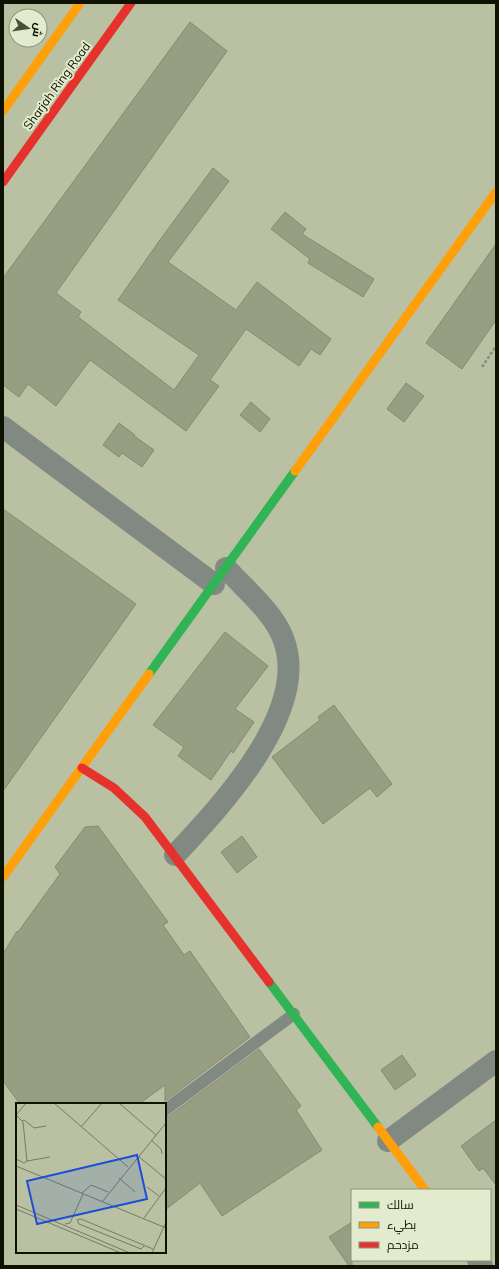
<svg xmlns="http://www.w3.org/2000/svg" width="499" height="1269" font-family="Mulish,Cairo,sans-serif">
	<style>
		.building { fill: #989e82; stroke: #858a72 }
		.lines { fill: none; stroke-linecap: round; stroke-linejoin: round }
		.path { stroke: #868d83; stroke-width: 2.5; stroke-dasharray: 3 2; stroke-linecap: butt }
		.lane { stroke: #808a83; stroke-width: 12 }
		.street { stroke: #808a83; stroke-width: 22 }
		.fast { stroke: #30b455; stroke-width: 9 }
		.slow { stroke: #ff9f0a; stroke-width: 9 }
		.jam { stroke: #e5322d; stroke-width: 9 }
		.labels { text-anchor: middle; stroke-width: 4; stroke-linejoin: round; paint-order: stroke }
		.street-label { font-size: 12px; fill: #0e1201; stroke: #e3ebcf }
		.inset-road { fill: none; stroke: #757b62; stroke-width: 1 }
		.view { fill: #1d4ed8; fill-opacity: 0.15; stroke: #1d4ed8; stroke-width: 2 }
		.inset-edge { fill: none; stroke: #0e1201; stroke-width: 2 }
	</style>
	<rect width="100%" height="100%" fill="#bac1a2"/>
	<path class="building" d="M 190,22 L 227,51 L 56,293 L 81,312 L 78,317 L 174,390 L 199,355 L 118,300 L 162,237 L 213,168 L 229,181 L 168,262 L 236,310 L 257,282 L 331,339 L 320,355 L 311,349 L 299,366 L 246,329 L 210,380 L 219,386 L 186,431 L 90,360 L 56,406 L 28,384 L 19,397 L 3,385 L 3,278 Z
		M 285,212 L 306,229 L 302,234 L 374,279 L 363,297 L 308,263 L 310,259 L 271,229 Z
		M 496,244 L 496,320 L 462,369 L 426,343 Z
		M 406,383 L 424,396 L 404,422 L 387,409 Z
		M 251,402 L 270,419 L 260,432 L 240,415 Z
		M 119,423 L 135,435 L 134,436 L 154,450 L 142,467 L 122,453 L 119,457 L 103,445 Z
		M 3,509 L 136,604 L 3,791 Z
		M 225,632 L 268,666 L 235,709 L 254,722 L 233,753 L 231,751 L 211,780 L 178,756 L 184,747 L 153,725 Z
		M 334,705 L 392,784 L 377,797 L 370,788 L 323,824 L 272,757 L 320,720 L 318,717 Z
		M 98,826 L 168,922 L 163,925 L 184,955 L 190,951 L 250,1037 L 165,1101 L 165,1085 L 139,1104 L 20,1104 L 3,1081 L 3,954 L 17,931 L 18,932 L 60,874 L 55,867 L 85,827 Z
		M 242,836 L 257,857 L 237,873 L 221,852 Z
		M 259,1049 L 301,1106 L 296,1110 L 322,1150 L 222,1216 L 200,1183 L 165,1210 L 165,1117 L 169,1116 Z
		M 402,1055 L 416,1075 L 395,1090 L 381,1070 Z
		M 496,1120 L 496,1185 L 483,1168 L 479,1171 L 461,1146 Z
		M 352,1222 L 352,1266 L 349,1266 L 329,1237 Z"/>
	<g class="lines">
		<path class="path" d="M 482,367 L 496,346"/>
		<path class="lane" d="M 165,1110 L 294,1014"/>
		<path class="street" d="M 3,427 L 214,584
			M 175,855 C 220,807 312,710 283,638 C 274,613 244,588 226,568
			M 388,1141 L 496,1061
			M 478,1260 L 482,1266"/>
		<path class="fast" d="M 149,674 L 295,471
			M 269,982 L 378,1127"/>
		<path class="slow" d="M 3,111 L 80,3
			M 295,471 L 496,192
			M 3,877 L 149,674
			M 378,1127 L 425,1190"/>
		<path class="jam" d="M 3,182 L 131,3
			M 82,768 L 114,788 L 145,817 L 269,982"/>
	</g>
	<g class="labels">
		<g class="street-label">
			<text transform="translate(57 86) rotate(-54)" y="4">Sharjah Ring Road</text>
		</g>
	</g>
	<g transform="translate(16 1103)">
		<rect width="150" height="150" fill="#bac1a2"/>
		<path class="inset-road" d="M 38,0 L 112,64M 103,0 L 140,32M 0,12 L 7,19 L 11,58 L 8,60 L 0,56M 0,12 L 10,0M 6,18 L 8,17 L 18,25 L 30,23M 65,24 L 86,0M 135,37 L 145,46 L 146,51M 122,53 L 150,76M 11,58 L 34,54M 0,63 L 150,125M 103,75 L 119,89M 131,84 L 143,93M 66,90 L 75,82 L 92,89M 86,99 L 150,20M 0,102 L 114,150M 0,106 L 105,150M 128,115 L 150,85M 49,121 L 54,120 L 67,91M 128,143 L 125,146 L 63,121 L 61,117 L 65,116 L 137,146M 136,150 L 150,119"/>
		<path class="view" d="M 121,52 L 131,96 L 21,121 L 11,78 Z"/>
		<rect width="150" height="150" class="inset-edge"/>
	</g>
	<rect width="499" height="1269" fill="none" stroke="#0e1201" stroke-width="8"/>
	<rect x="351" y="1189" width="140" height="72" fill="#e3ebcf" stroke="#8e947d"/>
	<rect x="359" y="1202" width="20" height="6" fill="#30b455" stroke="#8e947d"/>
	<text x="387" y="1209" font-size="12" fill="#0e1201">سالك</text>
	<rect x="359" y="1222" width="20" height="6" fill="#ff9f0a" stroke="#8e947d"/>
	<text x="387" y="1229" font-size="12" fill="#0e1201">بطيء</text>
	<rect x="359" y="1242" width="20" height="6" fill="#e5322d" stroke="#8e947d"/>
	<text x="387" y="1249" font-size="12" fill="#0e1201">مزدحم</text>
	<g transform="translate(28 28) rotate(103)"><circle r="19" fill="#e3ebcf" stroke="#8e947d"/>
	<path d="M0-3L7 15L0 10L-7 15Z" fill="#4a4f39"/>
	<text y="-6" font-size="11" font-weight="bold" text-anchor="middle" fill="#0e1201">ش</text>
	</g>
</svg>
